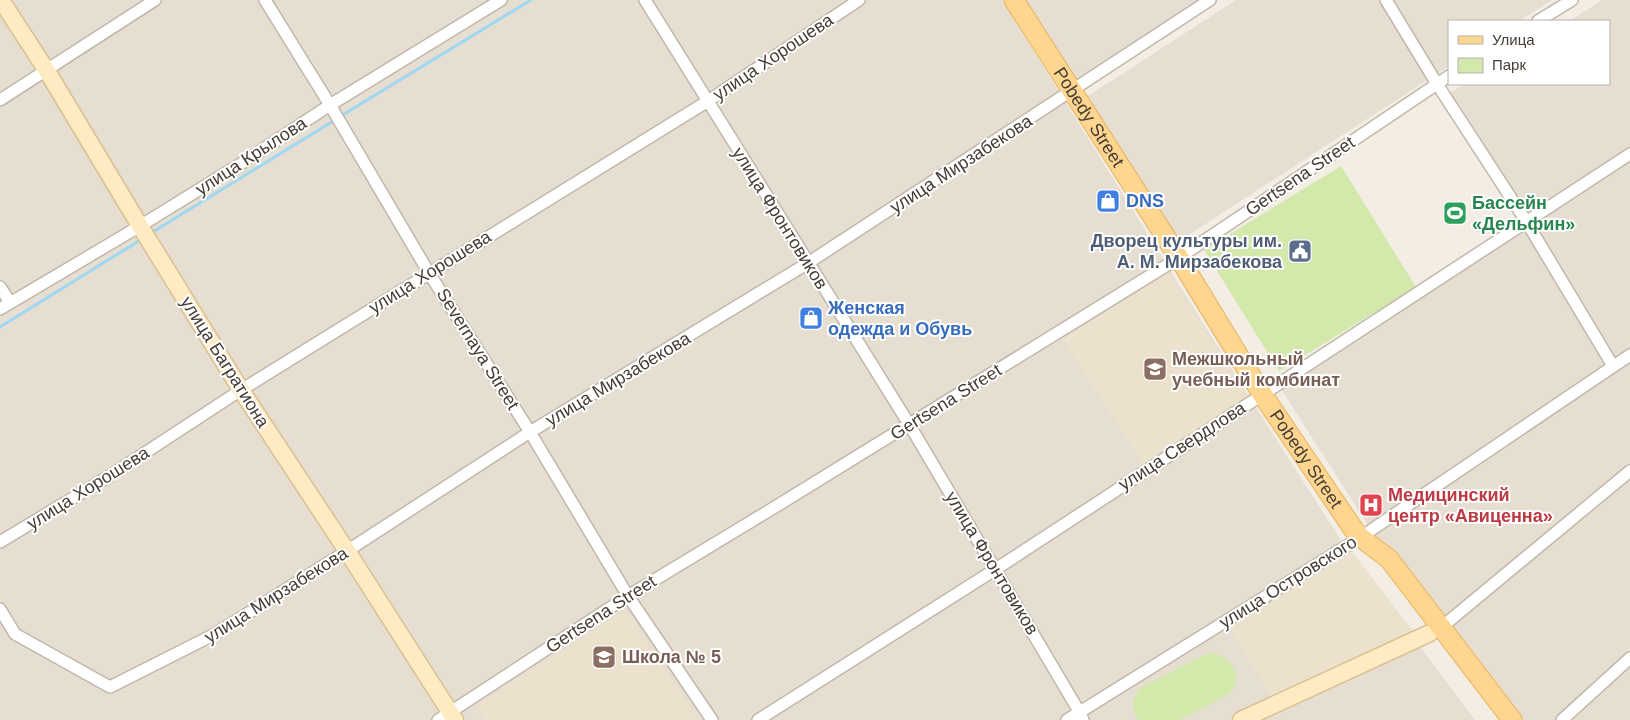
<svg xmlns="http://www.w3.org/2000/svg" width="1630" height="720" font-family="Arial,sans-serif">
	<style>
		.residential { fill: #e7ded2 }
		.education { fill: #ece1cd }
		.green { fill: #d2e9ab }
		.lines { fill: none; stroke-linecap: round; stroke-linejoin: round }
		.stream { stroke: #9dd7f2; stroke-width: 3 }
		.street-casing { stroke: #c1b7a9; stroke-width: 14 }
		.secondary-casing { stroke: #d8c094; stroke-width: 19 }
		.primary-casing { stroke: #e7b25d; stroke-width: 21 }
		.street { stroke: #fff; stroke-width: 11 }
		.secondary { stroke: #ffebc1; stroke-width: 16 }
		.primary { stroke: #ffd690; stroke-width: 19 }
		.labels { text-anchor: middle; stroke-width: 4; stroke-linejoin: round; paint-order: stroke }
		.street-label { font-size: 18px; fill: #453d34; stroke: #fff }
		.shop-label { font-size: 18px; font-weight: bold; fill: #366cbe; stroke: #fff; text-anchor: start }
		.leisure-label { font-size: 18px; font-weight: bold; fill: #27864d; stroke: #fff; text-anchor: start }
		.service-label { font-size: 18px; font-weight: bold; fill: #4e5e75; stroke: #fff; text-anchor: end }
		.education-label { font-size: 18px; font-weight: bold; fill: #785e54; stroke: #fff; text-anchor: start }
		.health-label { font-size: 18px; font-weight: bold; fill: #be3a42; stroke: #fff; text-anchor: start }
	</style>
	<rect width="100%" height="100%" fill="#f3ede4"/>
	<path class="residential" d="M 0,0 L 1002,0 L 1249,397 L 1344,545 L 1475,720 L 0,720 Z
		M 1022,0 L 1199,0 L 1073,81 Z
		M 1236,0 L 1552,0 L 1519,21 L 1449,21 L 1449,66 L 1176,243 L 1082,100 Z
		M 1602,0 L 1630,0 L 1630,354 L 1368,525 L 1281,389 L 1526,221 L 1450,93 L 1465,84 L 1609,84 L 1609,21 L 1570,21 Z
		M 1630,355 L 1630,720 L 1523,720 L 1449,621 L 1367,532 Z"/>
	<path class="education" d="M 1168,273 L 1248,398 L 1143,464 L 1063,339 Z
		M 1352,552 L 1417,636 L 1274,701 L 1229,627 Z
		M 626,609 L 698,720 L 485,720 L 476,706 Z"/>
	<path class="green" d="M 1341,166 L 1416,287 L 1279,371 L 1204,250 Z
		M 1208,653 C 1228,652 1246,675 1230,693 C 1225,697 1184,719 1178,720 C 1165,720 1151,720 1138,720 C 1131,709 1132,698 1140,688 Z"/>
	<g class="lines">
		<path class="stream" d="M 341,116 L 531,0
			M 151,233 L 335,120
			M 0,327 L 142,239"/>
		<g class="street-casing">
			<path id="street" d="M 265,0 L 330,105 L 429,273 L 530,432 L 628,596 L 712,720
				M 645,0 L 909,424 L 1080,713 L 1083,720
				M 1386,0 L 1437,84 L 1526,221 L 1613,366
				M 1538,21 L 1572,0
				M 0,100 L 155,0
				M 0,287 L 10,302
				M 0,309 L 140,226 L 239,165 L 330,105 L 501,0
				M 0,542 L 111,475 L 241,390 L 708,101 L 859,0
				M 0,609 L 15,634 L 110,687 L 215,634 L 347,551 L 530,432 L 808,263 L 1210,0
				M 1436,630 L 1449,621 L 1630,471
				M 438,720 L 628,596 L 775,507 L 1177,259 L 1449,76
				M 758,720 L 996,569 L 1630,154
				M 1067,720 L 1358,539 L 1630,355
				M 1562,720 L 1630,658"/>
		</g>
		<g class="secondary-casing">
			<path id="secondary" d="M 1,0 L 47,71 L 140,226 L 241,390 L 347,551 L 455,720
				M 1241,720 L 1430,633"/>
		</g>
		<g class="primary-casing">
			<g id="primary">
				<path id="s1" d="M 1014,0 L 1179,258 L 1262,394 L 1354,530 L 1360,537 L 1389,559 L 1512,720"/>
			</g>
		</g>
		<use href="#street" class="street"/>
		<use href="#secondary" class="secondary"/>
		<use href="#primary" class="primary"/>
	</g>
	<defs>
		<g id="shop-square" transform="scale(1.25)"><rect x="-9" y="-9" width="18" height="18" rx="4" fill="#3f7fe0" stroke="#fff"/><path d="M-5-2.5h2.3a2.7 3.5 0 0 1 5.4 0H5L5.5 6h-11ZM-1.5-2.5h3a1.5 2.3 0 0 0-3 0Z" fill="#fff"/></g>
		<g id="stadium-square" transform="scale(1.25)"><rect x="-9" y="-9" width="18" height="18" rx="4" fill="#2e9e5b" stroke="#fff"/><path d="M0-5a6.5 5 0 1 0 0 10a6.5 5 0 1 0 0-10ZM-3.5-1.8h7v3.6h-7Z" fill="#fff"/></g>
		<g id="civic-square" transform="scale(1.25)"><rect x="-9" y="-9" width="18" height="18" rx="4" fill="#5c6f8a" stroke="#fff"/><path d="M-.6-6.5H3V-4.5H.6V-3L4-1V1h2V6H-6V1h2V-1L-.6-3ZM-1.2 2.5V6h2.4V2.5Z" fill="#fff"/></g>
		<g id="university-square" transform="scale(1.25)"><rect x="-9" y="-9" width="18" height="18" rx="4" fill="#8d6e63" stroke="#fff"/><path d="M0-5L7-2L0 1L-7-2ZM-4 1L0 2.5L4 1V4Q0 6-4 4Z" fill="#fff"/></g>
		<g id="hospital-square" transform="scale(1.25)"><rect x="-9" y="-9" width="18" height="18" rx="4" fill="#e0444e" stroke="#fff"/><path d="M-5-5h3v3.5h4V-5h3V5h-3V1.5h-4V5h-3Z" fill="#fff"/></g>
		<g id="school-square" transform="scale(1.25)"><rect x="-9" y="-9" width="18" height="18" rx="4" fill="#8d6e63" stroke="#fff"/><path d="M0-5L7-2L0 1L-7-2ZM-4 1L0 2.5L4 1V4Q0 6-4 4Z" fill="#fff"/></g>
	</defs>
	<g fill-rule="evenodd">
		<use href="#shop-square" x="1108" y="201"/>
		<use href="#stadium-square" x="1455" y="213"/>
		<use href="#civic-square" x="1300" y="251"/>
		<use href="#shop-square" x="811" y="318"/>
		<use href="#university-square" x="1155" y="369"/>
		<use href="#hospital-square" x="1371" y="505"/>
		<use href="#school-square" x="604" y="657"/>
	</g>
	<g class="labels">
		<g class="street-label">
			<text transform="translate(773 57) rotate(-34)" y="6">улица Хорошева</text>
			<text dy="6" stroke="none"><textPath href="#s1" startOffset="139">Pobedy Street</textPath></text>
			<text transform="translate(251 156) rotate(-33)" y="6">улица Крылова</text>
			<text transform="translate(961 164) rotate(-33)" y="6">улица Мирзабекова</text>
			<text transform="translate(1300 176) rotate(-34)" y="6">Gertsena Street</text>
			<text transform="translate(780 218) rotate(58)" y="6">улица Фронтовиков</text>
			<text transform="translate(430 272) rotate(-32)" y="6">улица Хорошева</text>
			<text transform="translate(478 349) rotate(58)" y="6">Severnaya Street</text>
			<text transform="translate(225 362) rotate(58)" y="6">улица Багратиона</text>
			<text transform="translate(618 379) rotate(-31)" y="6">улица Мирзабекова</text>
			<text transform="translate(946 402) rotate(-32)" y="6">Gertsena Street</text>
			<text transform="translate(1182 446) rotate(-33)" y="6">улица Свердлова</text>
			<text dy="6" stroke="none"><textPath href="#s1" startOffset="544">Pobedy Street</textPath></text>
			<text transform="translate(88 488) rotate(-32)" y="6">улица Хорошева</text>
			<text transform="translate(992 563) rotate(59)" y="6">улица Фронтовиков</text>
			<text transform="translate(1288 582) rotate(-32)" y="6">улица Островского</text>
			<text transform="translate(276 595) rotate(-32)" y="6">улица Мирзабекова</text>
			<text transform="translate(601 614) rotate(-33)" y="6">Gertsena Street</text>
		</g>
		<g class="shop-label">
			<text x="1126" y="207">DNS</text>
			<text x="828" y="314">Женская<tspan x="828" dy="21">одежда и Обувь</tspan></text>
		</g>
		<g class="leisure-label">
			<text x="1472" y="209">Бассейн<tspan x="1472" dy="21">«Дельфин»</tspan></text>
		</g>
		<g class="service-label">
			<text x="1282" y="247">Дворец культуры им.<tspan x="1282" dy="21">А. М. Мирзабекова</tspan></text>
		</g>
		<g class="education-label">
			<text x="1172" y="365">Межшкольный<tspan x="1172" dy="21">учебный комбинат</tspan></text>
			<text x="622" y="663">Школа № 5</text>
		</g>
		<g class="health-label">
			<text x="1388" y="501">Медицинский<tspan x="1388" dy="21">центр «Авиценна»</tspan></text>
		</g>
	</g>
	<rect x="1448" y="20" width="162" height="65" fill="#ffffff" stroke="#b5b1ae"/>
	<rect x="1458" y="36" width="25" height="8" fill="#ffd690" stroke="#b5b1ae"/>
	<text x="1492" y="45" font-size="15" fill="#453d34">Улица</text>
	<rect x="1458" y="58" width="25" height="15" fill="#d2e9ab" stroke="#b5b1ae"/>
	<text x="1492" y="70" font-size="15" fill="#453d34">Парк</text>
</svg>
